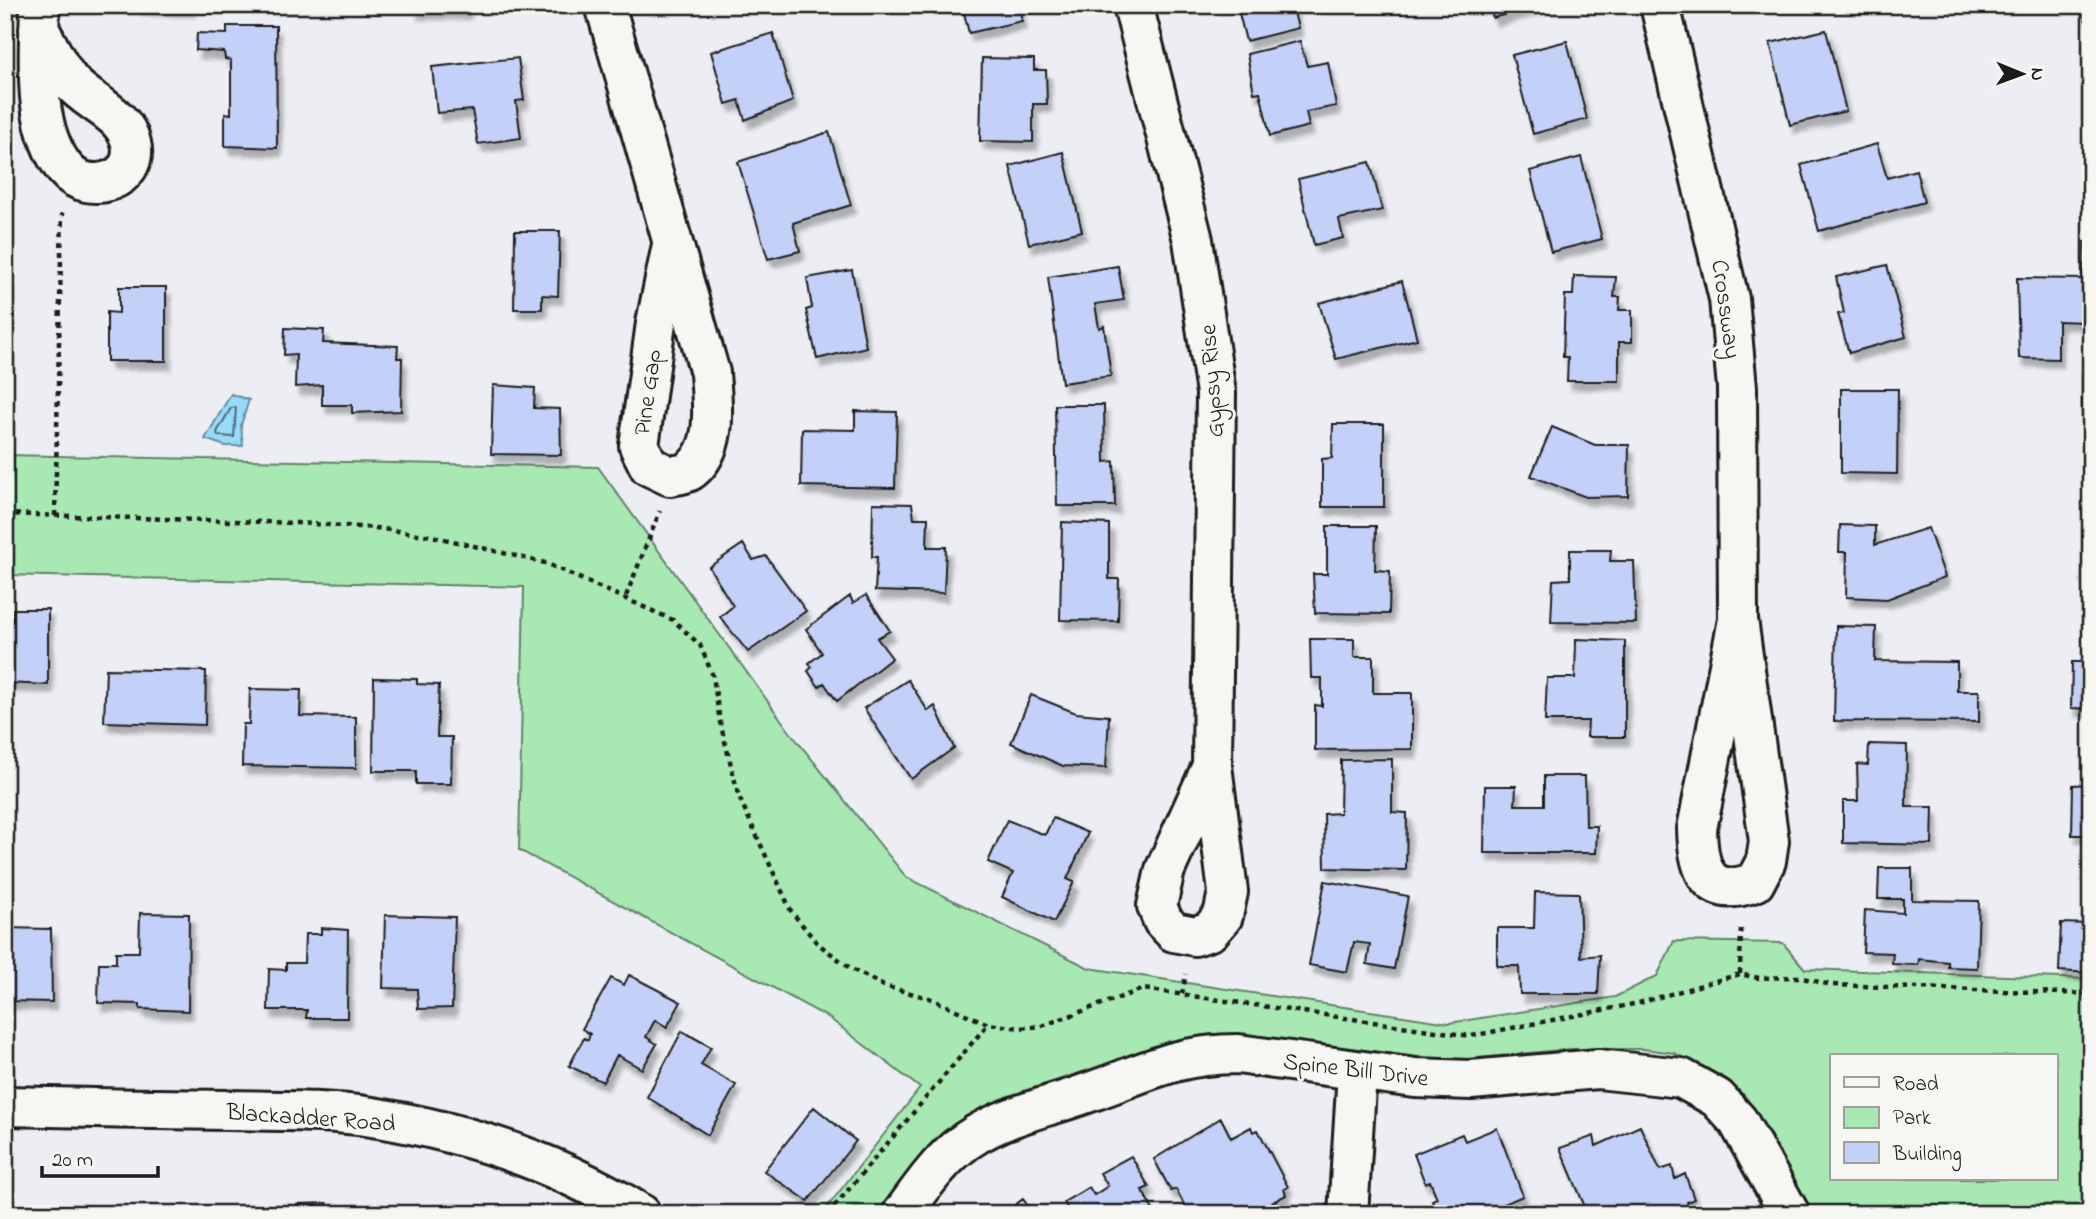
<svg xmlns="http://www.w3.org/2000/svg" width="2096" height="1219" font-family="'Indie Flower',sans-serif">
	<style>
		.green { fill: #a8e9b3; stroke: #628268; stroke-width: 2; fill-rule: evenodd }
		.water { fill: #97daf9; stroke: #668ea1; stroke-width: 2 }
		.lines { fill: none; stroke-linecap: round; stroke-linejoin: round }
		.shore { stroke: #4d6874; stroke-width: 2 }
		.building { fill: #c3d0f7; stroke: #1c1c1c; stroke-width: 2; filter: url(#shadow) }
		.street-casing { stroke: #1c1c1c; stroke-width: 44 }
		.secondary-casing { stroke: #1c1c1c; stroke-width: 44 }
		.path { stroke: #1c1c1c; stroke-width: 4.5; stroke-dasharray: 5 5; stroke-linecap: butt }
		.street { stroke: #f6f6f2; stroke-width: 38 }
		.secondary { stroke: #f6f6f2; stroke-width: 38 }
		.labels { text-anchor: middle; stroke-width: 6; stroke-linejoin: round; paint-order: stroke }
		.street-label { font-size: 24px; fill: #1c1c1c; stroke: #f6f6f2 }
	</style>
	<defs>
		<filter id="shadow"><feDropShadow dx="4.5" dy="8" stdDeviation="2" flood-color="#0004"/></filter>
	</defs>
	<rect width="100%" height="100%" fill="#eceef3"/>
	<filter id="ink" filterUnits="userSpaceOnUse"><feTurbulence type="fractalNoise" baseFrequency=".0143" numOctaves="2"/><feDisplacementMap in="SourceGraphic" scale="14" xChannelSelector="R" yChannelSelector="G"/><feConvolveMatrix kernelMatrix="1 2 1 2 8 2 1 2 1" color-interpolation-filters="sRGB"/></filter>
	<g filter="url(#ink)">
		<path class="green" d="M 5,455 L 598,467 L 790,732 L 906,877 L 1089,968 L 1449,1023 L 1615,997 L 1657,976 L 1674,941 L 1783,943 L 1805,969 L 2091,979 L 2091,1214 L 1812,1214 L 1767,1129 L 1744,1095 L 1723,1079 L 1674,1053 L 1643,1049 L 1571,1049 L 1447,1061 L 1257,1036 L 1211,1034 L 1180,1040 L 1006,1097 C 943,1128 920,1163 875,1214 L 822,1214 L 920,1088 L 829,1018 L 519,850 L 524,587 L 5,575 ZM 1832,1056 L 2056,1056 L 2056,1179 L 1832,1179 Z"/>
		<path class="water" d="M 231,394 L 249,400 L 241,425 L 243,446 L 225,446 L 205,439 Z"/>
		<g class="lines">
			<path class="shore" d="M 236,407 L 234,437 L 218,436 L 217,432 L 231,408 Z"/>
		</g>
		<path class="building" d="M 137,5 L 191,5 L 191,8 L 137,7 Z
			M 414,5 L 466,5 L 466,11 L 414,11 Z
			M 962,5 L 1019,5 L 1022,21 L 969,33 Z
			M 1237,5 L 1292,5 L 1298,28 L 1246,41 Z
			M 1488,5 L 1538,5 L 1493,18 Z
			M 2082,5 L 2091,5 L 2091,43 Z
			M 227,26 L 276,26 L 277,148 L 225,146 L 225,113 L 231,114 L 231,60 L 225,59 L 224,52 L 196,50 L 197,33 L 227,34 Z
			M 1826,30 L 1846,111 L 1790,125 L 1770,43 Z
			M 773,33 L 793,101 L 745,120 L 739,100 L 726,104 L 711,52 Z
			M 1300,41 L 1307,66 L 1328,62 L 1336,106 L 1306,112 L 1309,126 L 1270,136 L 1260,92 L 1254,93 L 1247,54 Z
			M 1567,41 L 1587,119 L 1533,134 L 1512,55 Z
			M 518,58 L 524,100 L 516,101 L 521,138 L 478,144 L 472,110 L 437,113 L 432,67 Z
			M 982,58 L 1034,59 L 1034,70 L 1046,70 L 1047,104 L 1033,104 L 1033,142 L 980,141 Z
			M 829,132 L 851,205 L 793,223 L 800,251 L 768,259 L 738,162 Z
			M 1877,144 L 1887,178 L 1916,170 L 1924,202 L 1819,231 L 1801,165 Z
			M 1063,152 L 1082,231 L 1029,244 L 1010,166 Z
			M 1581,157 L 1602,239 L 1551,252 L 1530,171 Z
			M 1370,162 L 1382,210 L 1339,219 L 1343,238 L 1314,245 L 1298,179 Z
			M 515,231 L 560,231 L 558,296 L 542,295 L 542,309 L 514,309 Z
			M 2084,242 L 2091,242 L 2091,360 L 2084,360 L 2085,322 L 2058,321 L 2058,359 L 2019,358 L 2017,278 L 2083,279 Z
			M 1887,265 L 1906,337 L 1849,353 L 1838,314 L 1844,313 L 1836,277 Z
			M 1118,266 L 1124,300 L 1095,304 L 1099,328 L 1104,326 L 1111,376 L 1062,383 L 1048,277 Z
			M 852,270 L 866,347 L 817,359 L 806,310 L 812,308 L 807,278 Z
			M 1574,276 L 1616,277 L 1614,297 L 1620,297 L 1619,310 L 1632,310 L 1632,342 L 1619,342 L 1619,381 L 1567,381 L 1568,357 L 1563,357 L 1565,295 L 1573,295 Z
			M 1402,281 L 1417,339 L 1336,359 L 1319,303 Z
			M 119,287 L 166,287 L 166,361 L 107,361 L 107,312 L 119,313 Z
			M 285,328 L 324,330 L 323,343 L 398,346 L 397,358 L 402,358 L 401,411 L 352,413 L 352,405 L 322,405 L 322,385 L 295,387 L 296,354 L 284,355 Z
			M 2082,374 L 2091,374 L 2091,471 L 2082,471 Z
			M 493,385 L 535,388 L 534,408 L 560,409 L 561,455 L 491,454 Z
			M 1841,389 L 1898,389 L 1897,474 L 1841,473 Z
			M 1055,405 L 1104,405 L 1105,462 L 1114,461 L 1115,506 L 1057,506 Z
			M 855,411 L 897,412 L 895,488 L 801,486 L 802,429 L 855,430 Z
			M 1333,424 L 1384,424 L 1384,507 L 1322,507 L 1322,459 L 1332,458 Z
			M 1552,427 L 1595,445 L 1629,445 L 1628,496 L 1586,497 L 1531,476 Z
			M 873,503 L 912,504 L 914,518 L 928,518 L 927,547 L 946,547 L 944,593 L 875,591 L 877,557 L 872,557 Z
			M 1062,522 L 1109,524 L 1109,579 L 1119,579 L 1118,621 L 1060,620 Z
			M 1840,525 L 1875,526 L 1875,545 L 1928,528 L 1945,577 L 1887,599 L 1846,597 L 1847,552 L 1839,552 Z
			M 1327,526 L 1376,526 L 1375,570 L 1390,571 L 1389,614 L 1315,613 L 1313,574 L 1327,574 Z
			M 743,544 L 753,560 L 766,556 L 806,611 L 748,652 L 720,617 L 733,606 L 709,567 Z
			M 1570,550 L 1611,550 L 1610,561 L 1634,561 L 1636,623 L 1551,622 L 1553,580 L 1570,579 Z
			M 866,595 L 890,631 L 877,638 L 892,658 L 837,701 L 824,683 L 819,687 L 808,671 L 812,667 L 809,663 L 822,653 L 806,629 L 850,596 L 853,603 Z
			M 13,609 L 48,609 L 48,685 L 5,683 L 5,620 L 13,621 Z
			M 1836,626 L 1876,627 L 1875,661 L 1957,662 L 1957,691 L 1979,691 L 1979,722 L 1834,721 Z
			M 1310,639 L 1354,639 L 1354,657 L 1373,657 L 1373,693 L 1412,693 L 1412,749 L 1315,750 L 1315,705 L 1322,706 L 1322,678 L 1311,678 Z
			M 1576,639 L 1625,641 L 1625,737 L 1587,737 L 1588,721 L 1545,721 L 1547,678 L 1575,678 Z
			M 2072,662 L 2091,662 L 2091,709 L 2071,708 Z
			M 106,669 L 206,671 L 205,725 L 104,722 Z
			M 374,678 L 417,679 L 417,684 L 439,685 L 437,737 L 452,737 L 451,784 L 416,784 L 416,771 L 373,771 Z
			M 908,680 L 928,711 L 935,706 L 954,748 L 911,779 L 864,708 Z
			M 250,689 L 301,690 L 300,716 L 356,717 L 356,768 L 242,766 L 243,724 L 249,724 Z
			M 1031,695 L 1076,713 L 1109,716 L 1106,768 L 1063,766 L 1011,743 Z
			M 1869,744 L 1907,745 L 1906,807 L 1933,807 L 1932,845 L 1843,843 L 1843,801 L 1858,801 L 1857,764 L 1868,765 Z
			M 2091,753 L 2091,835 L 2072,835 L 2073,785 L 2089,784 Z
			M 1392,759 L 1392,812 L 1407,813 L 1406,870 L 1325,868 L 1324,814 L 1340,813 L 1341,760 Z
			M 1544,776 L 1585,776 L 1586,826 L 1597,826 L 1596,853 L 1484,853 L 1485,786 L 1516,786 L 1515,805 L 1544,805 Z
			M 1053,818 L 1088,833 L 1067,879 L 1074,882 L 1054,922 L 1002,897 L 1013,873 L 988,862 L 1007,820 L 1045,835 Z
			M 1879,868 L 1912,868 L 1912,900 L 1979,901 L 1977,968 L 1948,967 L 1948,962 L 1919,959 L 1918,965 L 1892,964 L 1893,953 L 1863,952 L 1865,910 L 1903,913 L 1903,899 L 1878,899 Z
			M 1325,881 L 1408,896 L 1394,969 L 1367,964 L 1370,944 L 1354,942 L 1347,972 L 1309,965 Z
			M 1535,892 L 1579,893 L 1581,957 L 1600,955 L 1598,994 L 1520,994 L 1519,966 L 1497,966 L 1497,928 L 1534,928 Z
			M 140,913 L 189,914 L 188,1011 L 140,1009 L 140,1004 L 98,1003 L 99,963 L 116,963 L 116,952 L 139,952 Z
			M 385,915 L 455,917 L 452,1008 L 418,1009 L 417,989 L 383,988 Z
			M 2061,923 L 2091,924 L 2091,973 L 2059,971 Z
			M 5,928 L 51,929 L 52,1002 L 5,1001 Z
			M 321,928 L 348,930 L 347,1018 L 306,1018 L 307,1010 L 268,1010 L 269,969 L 286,970 L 286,963 L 304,963 L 305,934 L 321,934 Z
			M 629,975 L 681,1002 L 667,1027 L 655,1020 L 646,1037 L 657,1044 L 642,1069 L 617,1055 L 603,1082 L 569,1066 L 584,1038 L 588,1040 L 590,1034 L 582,1029 L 611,978 L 624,985 Z
			M 682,1031 L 711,1047 L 701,1065 L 736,1085 L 708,1135 L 647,1097 Z
			M 814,1107 L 856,1141 L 808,1201 L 764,1171 Z
			M 1221,1118 L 1231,1138 L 1251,1127 L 1253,1132 L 1258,1130 L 1288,1187 L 1284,1189 L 1286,1195 L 1251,1214 L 1189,1214 L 1176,1189 L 1171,1191 L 1154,1159 Z
			M 1640,1126 L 1660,1170 L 1672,1166 L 1675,1179 L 1685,1174 L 1694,1199 L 1687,1202 L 1691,1214 L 1588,1214 L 1560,1148 L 1594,1136 L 1596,1146 Z
			M 1497,1128 L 1523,1196 L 1480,1214 L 1438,1214 L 1432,1200 L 1437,1198 L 1430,1181 L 1425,1183 L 1414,1154 L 1462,1134 L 1465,1141 Z
			M 1131,1156 L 1149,1187 L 1142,1190 L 1155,1214 L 1070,1214 L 1064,1202 L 1089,1187 L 1094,1195 L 1108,1186 L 1100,1173 Z
			M 1023,1199 L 1034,1214 L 1003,1214 Z
			M 327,1203 L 328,1214 L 299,1214 L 299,1204 Z
			M 42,1206 L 89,1207 L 89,1214 L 42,1214 Z"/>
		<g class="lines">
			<g class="street-casing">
				<path id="street" d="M 605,5 L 710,373 C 712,404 719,447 691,470 C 686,474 676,475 670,476 L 649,466 L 639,446 L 656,323 L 672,245
					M 1133,5 L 1193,240 L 1216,393 L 1212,766 L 1228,892 L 1223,916 L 1210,931 L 1195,936 L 1174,932 L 1163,921 L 1157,906 L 1165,870 L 1212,766
					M 1660,5 L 1729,299 L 1737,388 L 1738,620 L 1769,841 L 1766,861 L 1755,882 C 1707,900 1698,869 1697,829 L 1738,620
					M 39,29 C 49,46 57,65 69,80 C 87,103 124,112 131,143 C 140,181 88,196 66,170 C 31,128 39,56 40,5
					M 902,1214 C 919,1191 935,1167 957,1148 C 994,1117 1040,1110 1084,1094 C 1143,1074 1174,1054 1238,1054 L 1415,1078 L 1471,1080 L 1598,1069 L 1681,1078 L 1717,1098 L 1738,1121 L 1790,1214
					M 1348,1214 L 1357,1072"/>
			</g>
			<g class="secondary-casing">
				<path id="secondary" d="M 5,1106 C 80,1108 154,1109 229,1110 C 276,1111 325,1110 372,1117 C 467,1132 559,1163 641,1214"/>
			</g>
			<path class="path" d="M 5,514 L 297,523 L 376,528 L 432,536 L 545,563 L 673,620 L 700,645 L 713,676 L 720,722 L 739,797 L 791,911 L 817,943 L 850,968 L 884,986 L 929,998 L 988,1024 L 1020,1028 L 1042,1026 L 1143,989 L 1471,1036 L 1639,1003 L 1740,974 L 1759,978 L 1799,977 L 1831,985 L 2091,994
				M 55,516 L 62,213
				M 626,596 L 660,511
				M 1740,974 L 1741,925
				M 1182,994 L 1186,974
				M 828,1214 L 988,1024"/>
			<use href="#street" class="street"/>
			<use href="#secondary" class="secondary"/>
		</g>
	</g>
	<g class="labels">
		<g class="street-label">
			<text transform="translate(1727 309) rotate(82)" y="8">Crossway</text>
			<text transform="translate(1211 381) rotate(-94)" y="8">Gypsy Rise</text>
			<text transform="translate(647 392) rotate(-82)" y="8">Pine Gap</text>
			<text transform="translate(1356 1069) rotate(7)" y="8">Spine Bill Drive</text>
			<text transform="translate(311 1117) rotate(4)" y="8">Blackadder Road</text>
		</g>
	</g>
	<rect width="2096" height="1219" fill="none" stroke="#f6f6f2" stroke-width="28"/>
	<rect x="14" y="14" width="2068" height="1191" fill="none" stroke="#1c1c1c" stroke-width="2.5" filter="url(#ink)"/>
	<rect x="1830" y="1054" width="228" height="126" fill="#f6f6f2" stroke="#9f9f9c" stroke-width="2"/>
	<rect x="1844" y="1077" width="35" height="10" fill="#f6f6f2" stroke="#9f9f9c" stroke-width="2"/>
	<text x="1893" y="1090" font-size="21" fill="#1c1c1c">Road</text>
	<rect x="1844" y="1107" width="35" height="21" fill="#a8e9b3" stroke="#9f9f9c" stroke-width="2"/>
	<text x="1893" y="1124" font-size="21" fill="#1c1c1c">Park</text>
	<rect x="1844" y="1142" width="35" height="21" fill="#c3d0f7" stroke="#9f9f9c" stroke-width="2"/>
	<text x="1893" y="1160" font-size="21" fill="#1c1c1c">Building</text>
	<g transform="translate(2022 74) rotate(91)" stroke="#f6f6f2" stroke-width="5" paint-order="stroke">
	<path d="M0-5L12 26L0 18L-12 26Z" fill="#1c1c1c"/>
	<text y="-10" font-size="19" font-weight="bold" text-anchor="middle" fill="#1c1c1c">N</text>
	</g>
	<path d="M42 1166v10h116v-10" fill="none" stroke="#1c1c1c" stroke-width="3.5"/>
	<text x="52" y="1166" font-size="21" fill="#1c1c1c" stroke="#f6f6f2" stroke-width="5" paint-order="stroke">20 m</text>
</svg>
